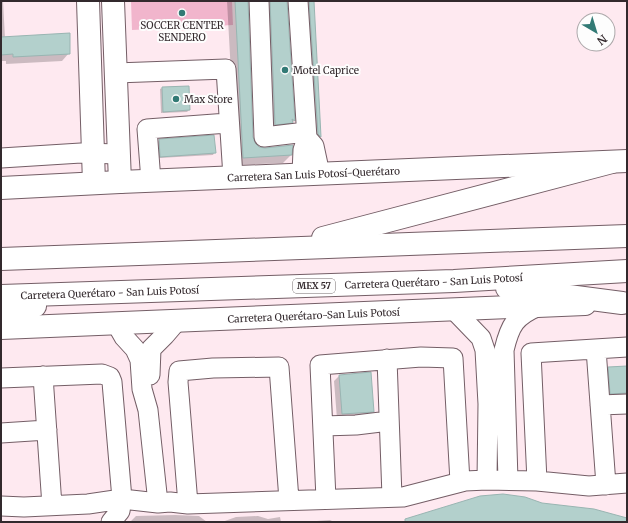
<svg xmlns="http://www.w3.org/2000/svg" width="628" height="523" font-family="Merriweather,serif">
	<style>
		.green { fill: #f1b5cc }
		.shadow { fill: #0003 }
		.building { fill: #b3d0cc; stroke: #99b5b2 }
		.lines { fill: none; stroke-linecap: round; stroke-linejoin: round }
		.minor-casing { stroke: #745e66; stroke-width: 21 }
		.major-casing { stroke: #745e66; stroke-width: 24 }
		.highway-casing { stroke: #745e66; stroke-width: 24 }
		.minor { stroke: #fff; stroke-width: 19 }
		.major { stroke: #fff; stroke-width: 22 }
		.highway { stroke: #fff; stroke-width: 22 }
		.poi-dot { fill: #327a75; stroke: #fdfdfd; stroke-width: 1.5 }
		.labels { text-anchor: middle; stroke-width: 4; stroke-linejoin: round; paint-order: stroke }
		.shield { fill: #fdfdfd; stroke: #70696b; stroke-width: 1 }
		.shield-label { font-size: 9px; font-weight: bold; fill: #33292d }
		.poi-label { font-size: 10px; fill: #33292d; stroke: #fdfdfd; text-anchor: start }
		.street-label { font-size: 10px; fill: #33292d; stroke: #fdfdfd }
	</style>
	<rect width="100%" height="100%" fill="#fee9f0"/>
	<path class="green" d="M 131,1 L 232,1 L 233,25 L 132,30 Z"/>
	<path class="shadow" d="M 1,1 L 3,1 L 5,38 L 69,53 L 62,61 L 6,64 L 6,61 L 1,61 Z
		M 227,1 L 247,1 L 252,138 L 254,144 L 259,148 L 291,155 L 283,163 L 236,165 Z
		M 259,1 L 286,1 L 294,121 L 287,128 L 267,132 Z
		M 298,1 L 313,1 L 320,137 L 313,144 Z
		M 188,87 L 189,110 L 187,112 L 161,113 L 160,89 L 162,88 Z
		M 159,140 L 214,153 L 213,155 L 159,158 L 158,142 Z
		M 627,367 L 627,404 L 603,401 L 601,375 L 609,368 Z
		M 340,375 L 373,411 L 367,417 L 337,419 L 334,381 Z
		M 175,515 L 199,516 L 207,522 L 222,522 L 236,517 L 258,516 L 268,519 L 280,517 L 281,522 L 130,522 L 136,516 Z
		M 330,520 L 334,522 L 303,522 Z"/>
	<path class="building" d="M 235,1 L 248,1 L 253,137 L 255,143 L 259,147 L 265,148 L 293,145 L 292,155 L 243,158 Z
		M 270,1 L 287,1 L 295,121 L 292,119 L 293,123 L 275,125 Z
		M 309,1 L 314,1 L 321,137 L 318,134 Z
		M 70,33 L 70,54 L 13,57 L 13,54 L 1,55 L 1,37 Z
		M 189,86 L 190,110 L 163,112 L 162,87 Z
		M 214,135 L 216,153 L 160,157 L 159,139 Z
		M 627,366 L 627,393 L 610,394 L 608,367 Z
		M 371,372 L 374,412 L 342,414 L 339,375 Z
		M 503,494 L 525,497 L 542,503 L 594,509 L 627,518 L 627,522 L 405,522 L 405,519 L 480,496 Z"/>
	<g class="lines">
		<g class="minor-casing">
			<path id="minor" d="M 259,1 L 264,137 L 306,132
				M 298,1 L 307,138 L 303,150 L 302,174
				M 116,73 L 226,69 L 233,177
				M 307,138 L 314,146 L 320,174
				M 1,158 L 81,153 L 119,154
				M 151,181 L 147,129 L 228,123
				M 453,309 L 481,338 L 485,350 L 488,404 L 487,480
				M 116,323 L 124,337 L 135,349 L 140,360 L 142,389 L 148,410 L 158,503
				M 596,349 L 606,485
				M 387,359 L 392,497
				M 150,375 L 151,349 L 165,335 L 177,321
				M 43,376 L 52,506
				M 1,378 L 102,374 L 110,377 L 112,382 L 122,499 L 120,511 L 111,522
				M 600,405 L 627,404
				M 323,426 L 356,425 L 389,421
				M 1,433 L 47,430
				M 508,480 L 504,350 C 510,325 515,316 539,306
				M 537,481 L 531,353 L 627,347
				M 326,499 L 320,365 L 421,357 L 453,358 L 460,482
				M 188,504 L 178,382 L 179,371 L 213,368 L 279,367 L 289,500
				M 1,506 L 24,507 L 88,504 L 122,499 L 158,503 L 170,502 L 188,504 L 403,497 L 465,481 L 487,480 L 537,481 L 589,486 L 627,483"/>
		</g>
		<g class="major-casing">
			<g id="major">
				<path d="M 88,1 L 94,183"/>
				<path d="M 113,1 L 120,182"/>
				<path id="s1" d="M 1,188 L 120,182 L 627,161"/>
				<path id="s2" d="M 1,328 L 585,304"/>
			</g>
		</g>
		<g class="highway-casing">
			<g id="highway">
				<path d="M 323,238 L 612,162"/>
				<path d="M 1,259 L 627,236"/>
				<path d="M 507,288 L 622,303"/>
				<path id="s3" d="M 1,296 L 454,281 L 627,271"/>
				<path d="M 1,313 L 35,306"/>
			</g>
		</g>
		<use href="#minor" class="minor"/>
		<use href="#major" class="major"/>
		<use href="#highway" class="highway"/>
	</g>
	<g class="poi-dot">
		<circle cx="182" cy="13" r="4"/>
		<circle cx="285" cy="70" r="4"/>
		<circle cx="176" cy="99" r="4"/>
	</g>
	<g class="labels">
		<rect class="shield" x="293" y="279" width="42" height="14" rx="3"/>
		<g class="shield-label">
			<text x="314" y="289">MEX 57</text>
		</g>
		<g class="poi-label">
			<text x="182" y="29" text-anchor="middle">SOCCER CENTER<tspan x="182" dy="12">SENDERO</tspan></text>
			<text x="293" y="74">Motel Caprice</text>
			<text x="184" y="103">Max Store</text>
		</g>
		<g class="street-label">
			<text dy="4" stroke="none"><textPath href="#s1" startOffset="313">Carretera San Luis Potosí-Querétaro</textPath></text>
			<text dy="4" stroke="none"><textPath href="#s3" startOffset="433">Carretera Querétaro - San Luis Potosí</textPath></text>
			<text dy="4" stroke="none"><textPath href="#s3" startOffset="109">Carretera Querétaro - San Luis Potosí</textPath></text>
			<text dy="4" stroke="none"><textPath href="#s2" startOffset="313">Carretera Querétaro-San Luis Potosí</textPath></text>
		</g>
	</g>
	<rect width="628" height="523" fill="none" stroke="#33292d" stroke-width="4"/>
	<g transform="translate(596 32) rotate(142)"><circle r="19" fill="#fdfdfd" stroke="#aca8aa"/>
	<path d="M0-3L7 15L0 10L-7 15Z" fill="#327a75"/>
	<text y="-6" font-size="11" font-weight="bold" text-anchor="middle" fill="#33292d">N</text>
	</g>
</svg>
